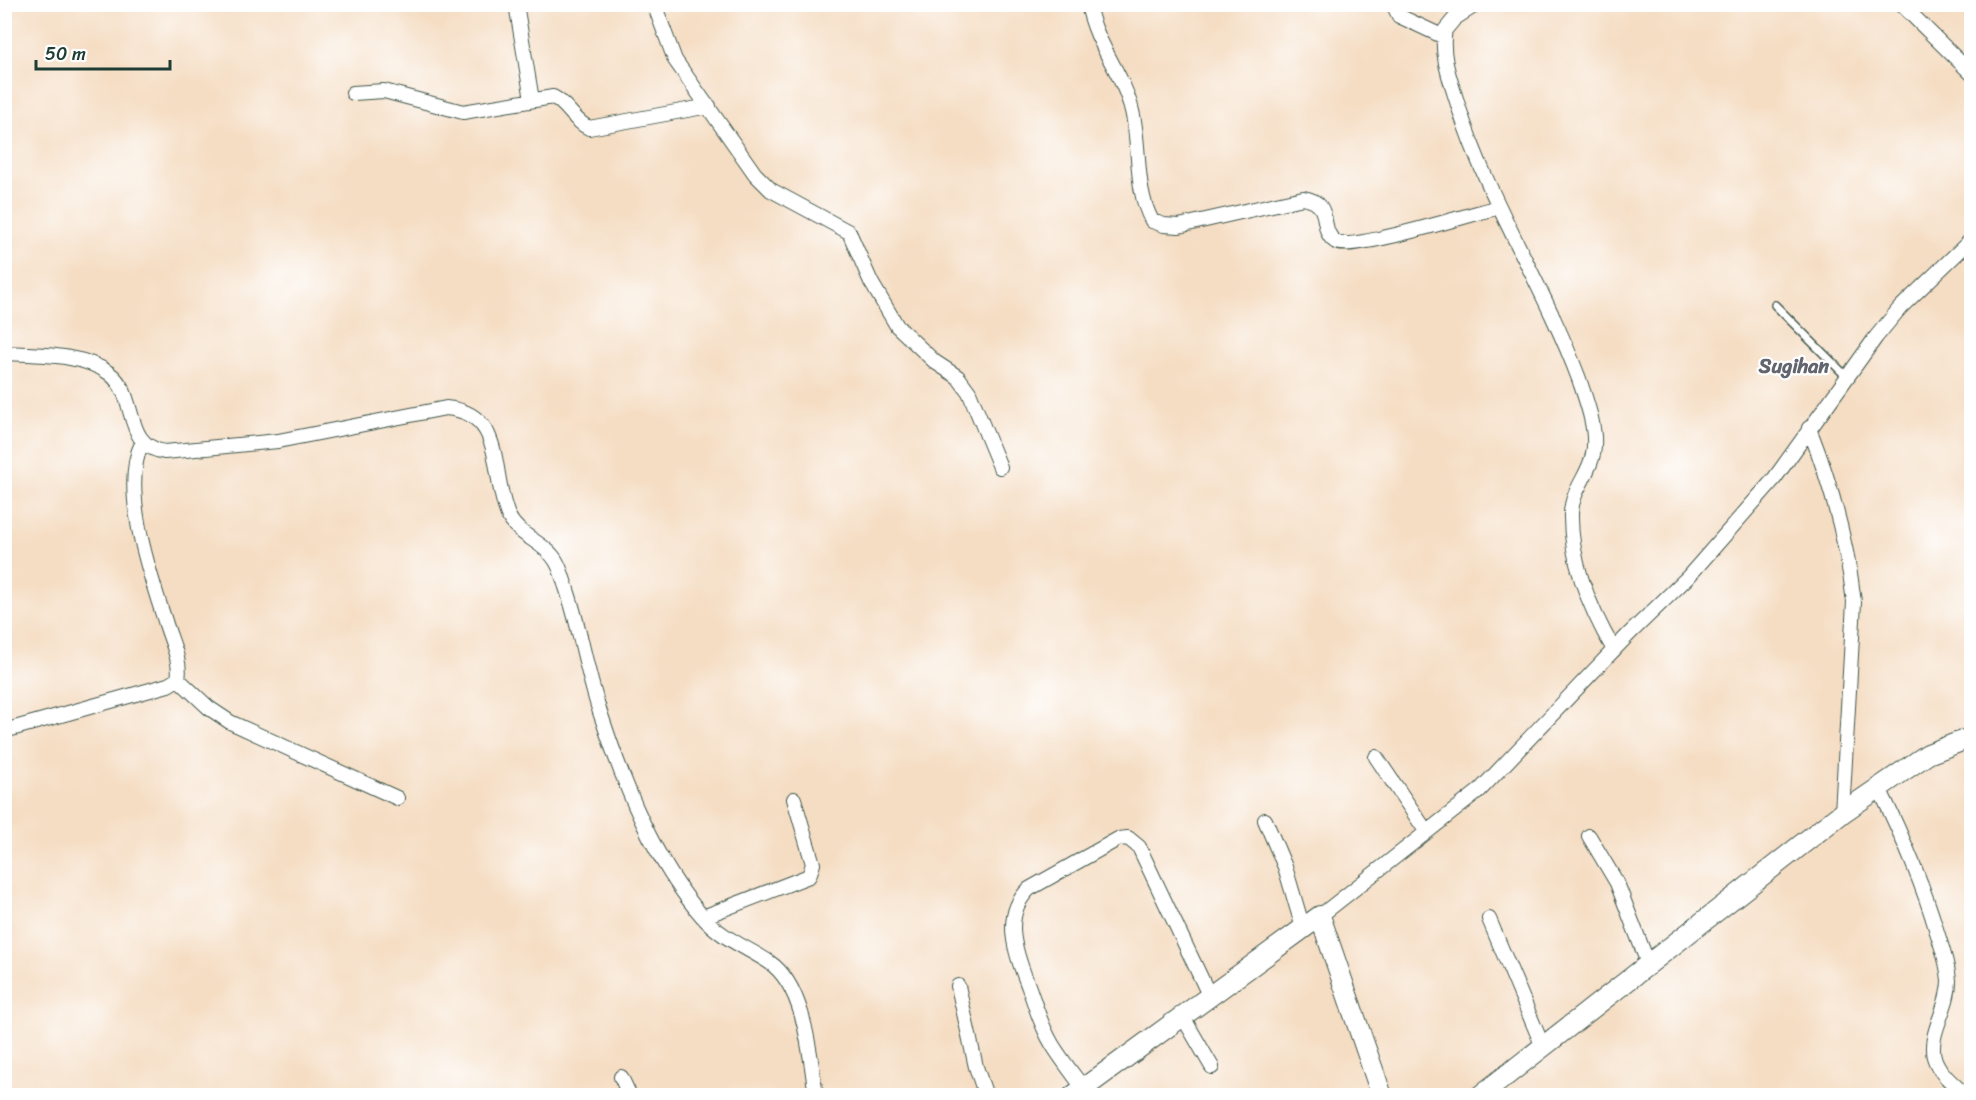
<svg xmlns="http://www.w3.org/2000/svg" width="1976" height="1100" font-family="Sriracha,sans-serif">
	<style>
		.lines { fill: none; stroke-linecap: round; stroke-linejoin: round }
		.lane-casing { stroke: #3f5549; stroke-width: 10 }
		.street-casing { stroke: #3f5549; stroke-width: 16 }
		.secondary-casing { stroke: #3f5549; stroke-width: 22 }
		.lane { stroke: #fff; stroke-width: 7 }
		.street { stroke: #fff; stroke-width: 14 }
		.secondary { stroke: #fff; stroke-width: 20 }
		.labels { text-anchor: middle; stroke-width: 4.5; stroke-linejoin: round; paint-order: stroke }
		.quarter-label { font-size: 20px; font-weight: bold; fill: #63656e; stroke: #fff }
	</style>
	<rect width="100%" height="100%" fill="#fff"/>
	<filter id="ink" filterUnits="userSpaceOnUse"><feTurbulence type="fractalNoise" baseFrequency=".0167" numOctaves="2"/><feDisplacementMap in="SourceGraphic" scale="12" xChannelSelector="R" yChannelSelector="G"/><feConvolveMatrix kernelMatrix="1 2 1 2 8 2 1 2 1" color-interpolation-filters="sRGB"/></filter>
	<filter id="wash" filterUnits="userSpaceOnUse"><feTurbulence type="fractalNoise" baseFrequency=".008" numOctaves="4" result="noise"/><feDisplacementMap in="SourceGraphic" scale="24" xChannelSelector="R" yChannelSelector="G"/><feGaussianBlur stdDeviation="1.35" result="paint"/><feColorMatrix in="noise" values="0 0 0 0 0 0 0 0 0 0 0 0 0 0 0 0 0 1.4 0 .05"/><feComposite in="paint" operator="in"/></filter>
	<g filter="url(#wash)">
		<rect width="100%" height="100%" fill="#f5ddc3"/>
	</g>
	<g filter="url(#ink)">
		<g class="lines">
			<g class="lane-casing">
				<path id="lane" d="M 1775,305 L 1846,376"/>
			</g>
			<g class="street-casing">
				<path id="street" d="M 516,4 L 532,100
					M 654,4 L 675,60 L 755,174 L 771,190 L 849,232 L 871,282 L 897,326 L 935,362 L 958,377 L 969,392 L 1000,467
					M 1088,4 C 1096,46 1123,73 1132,111 C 1141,147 1134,188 1152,221 L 1164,225 L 1179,226 L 1303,198 C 1335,203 1317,230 1336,242 C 1351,252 1475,213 1499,207
					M 1393,4 L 1399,16 L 1444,37
					M 1477,4 L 1455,18 L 1445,30 C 1440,55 1451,82 1458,105 C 1488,201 1544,285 1579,379 C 1586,400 1598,431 1593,454 C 1589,475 1572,490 1571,513 C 1570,562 1590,609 1614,650
					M 1901,4 L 1972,74
					M 353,93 L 384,91 L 463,112 L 553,97 C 568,104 573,121 589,128 L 709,106
					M 4,353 C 37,355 82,353 109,373 C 140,396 121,445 165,452 L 278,441 L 446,408 C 506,413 490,473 508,515 C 517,536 545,542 556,561 C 561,569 563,579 566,587 C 581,630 587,676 602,718 C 625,787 654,861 702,916 C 721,938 746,947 769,962 C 805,986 810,1055 816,1096
					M 1809,428 C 1831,484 1847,542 1854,602 L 1842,813
					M 178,679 L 209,708 L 230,722 L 397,798
					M 4,731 L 168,685 L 178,679 C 182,661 170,639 165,621 C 150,575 120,488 142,443
					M 1376,757 L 1426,831
					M 1878,786 C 1901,833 1922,881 1937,932 C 1942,948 1948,964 1949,981 C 1949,1008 1928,1033 1934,1057 C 1939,1074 1954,1084 1966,1096
					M 1265,820 L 1285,867 L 1303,928
					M 1589,836 L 1617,883 L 1649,966
					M 1320,916 L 1479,791 L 1629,634 L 1688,577 L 1774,479 L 1876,337 L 1900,308 L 1972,239
					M 703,917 L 809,876 L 813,864 L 794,799
					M 1489,919 L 1543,1047
					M 958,986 L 976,1067 L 986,1096
					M 1183,1017 L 1212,1067
					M 621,1077 L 630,1096
					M 1084,1089 C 1073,1074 1061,1059 1052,1044 C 1041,1026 1036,1007 1029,988 C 1017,956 1000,917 1029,889 L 1118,839 L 1128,838 L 1139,847 L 1210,997"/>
			</g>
			<g class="secondary-casing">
				<path id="secondary" d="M 1073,1096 L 1320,916 L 1382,1096
					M 1480,1096 L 1842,813 L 1928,754 L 1972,737"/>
			</g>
			<use href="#lane" class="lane"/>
			<use href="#street" class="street"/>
			<use href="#secondary" class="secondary"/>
		</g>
	</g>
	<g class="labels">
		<g class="quarter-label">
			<text x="1794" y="373">Sugihan</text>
		</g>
	</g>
	<rect width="1976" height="1100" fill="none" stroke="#fff" stroke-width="24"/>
	<path d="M36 60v9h134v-9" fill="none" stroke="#1f3d34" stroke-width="3"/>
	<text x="45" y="60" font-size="18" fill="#1f3d34" stroke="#ffffff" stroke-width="4.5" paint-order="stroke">50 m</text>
</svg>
